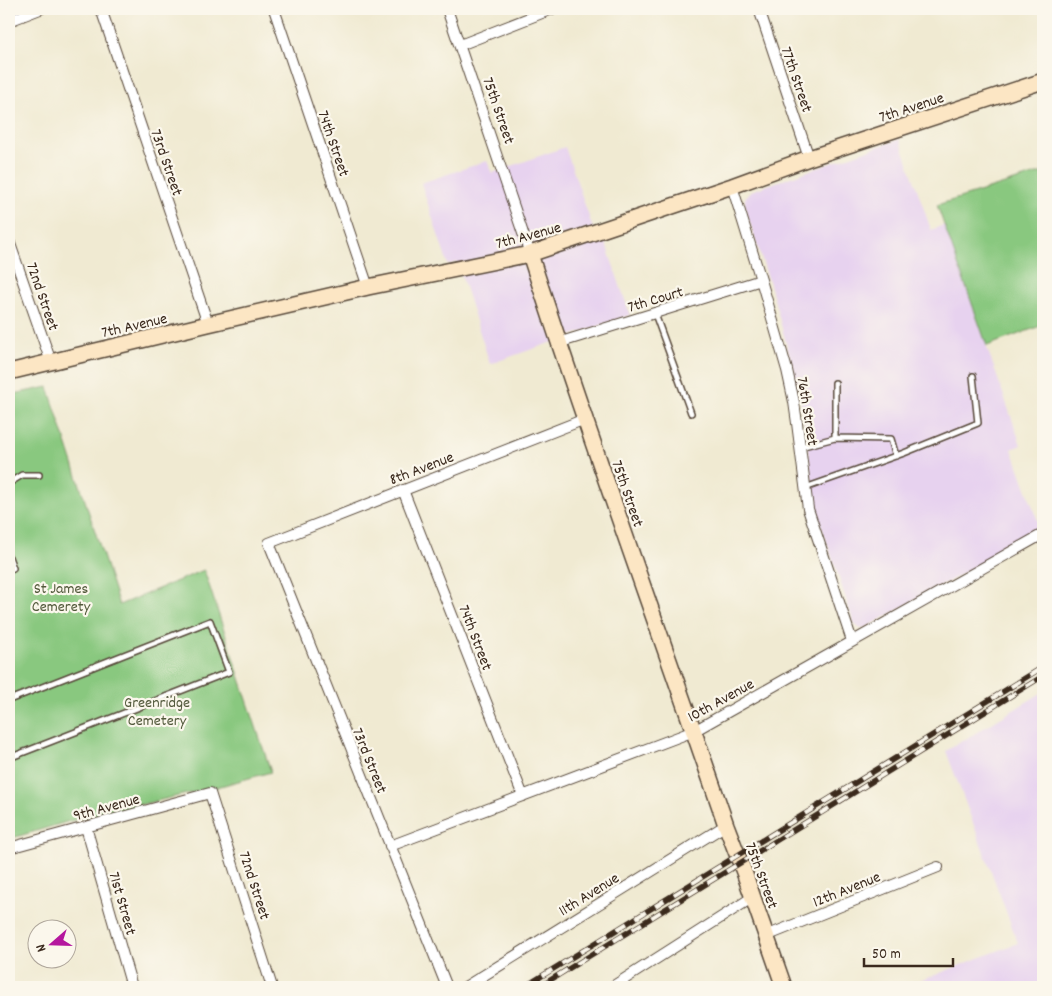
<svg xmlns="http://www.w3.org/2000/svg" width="1052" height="996" font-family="Dekko,sans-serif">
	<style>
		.built { fill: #e7d2ef }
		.green { fill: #89c87f; stroke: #62794e }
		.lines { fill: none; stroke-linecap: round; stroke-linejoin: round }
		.lane-casing { stroke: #564739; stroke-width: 8 }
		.street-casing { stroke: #564739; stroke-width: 12 }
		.secondary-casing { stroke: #564739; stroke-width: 18 }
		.lane { stroke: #fff; stroke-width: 5 }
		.street { stroke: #fff; stroke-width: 10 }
		.secondary { stroke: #fce6c4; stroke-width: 15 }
		.rail-casing { stroke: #3b2a1e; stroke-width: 5.5 }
		.rail { stroke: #fbf7ec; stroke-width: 4; stroke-dasharray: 11; stroke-linecap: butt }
		.labels { text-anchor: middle; stroke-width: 4.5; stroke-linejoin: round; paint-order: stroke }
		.street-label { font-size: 16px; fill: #3b2a1e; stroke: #fbf7ec }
		.park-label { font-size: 16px; fill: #52593b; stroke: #fbf7ec }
	</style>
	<rect width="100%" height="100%" fill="#fbf7ec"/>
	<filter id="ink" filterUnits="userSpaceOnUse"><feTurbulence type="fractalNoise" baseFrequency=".02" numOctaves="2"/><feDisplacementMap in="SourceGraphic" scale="10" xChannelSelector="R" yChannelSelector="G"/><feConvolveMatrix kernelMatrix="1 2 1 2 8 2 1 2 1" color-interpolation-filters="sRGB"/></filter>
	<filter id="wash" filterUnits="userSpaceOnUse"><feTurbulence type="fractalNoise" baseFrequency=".0096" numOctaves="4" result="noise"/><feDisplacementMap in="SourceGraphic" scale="20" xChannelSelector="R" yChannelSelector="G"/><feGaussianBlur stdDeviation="1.12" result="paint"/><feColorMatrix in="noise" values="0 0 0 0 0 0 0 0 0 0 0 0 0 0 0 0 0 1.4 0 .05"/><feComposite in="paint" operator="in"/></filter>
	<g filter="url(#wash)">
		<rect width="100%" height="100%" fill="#f0ead2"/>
		<path class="built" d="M 900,139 L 931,230 L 944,225 L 1021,445 L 1012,449 L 1041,530 L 865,628 L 862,629 L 859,628 L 854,623 L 817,513 L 800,394 L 770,284 L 747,214 L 745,204 L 745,198 L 751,191 Z
			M 565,147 L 598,243 L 605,241 L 630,315 L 490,364 L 457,262 L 448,265 L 421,183 L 487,161 L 492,173 Z
			M 1043,692 L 1043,987 L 904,987 L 1018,943 L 946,751 Z"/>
		<path class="green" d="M 1043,172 L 1043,325 L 987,346 L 937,205 Z
			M 48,387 L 119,605 L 204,570 L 271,772 L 217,787 L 70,821 L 9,839 L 9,395 Z"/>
	</g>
	<g filter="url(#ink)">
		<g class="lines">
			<g class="lane-casing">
				<path id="lane" d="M 655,314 L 691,413
					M 835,438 L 891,439 L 896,456
					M 800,447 L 835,438 L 835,383
					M 9,483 L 22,475 L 39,475
					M 805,488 L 904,453 L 978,423 L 973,376
					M 9,557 L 13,568 L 9,570
					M 9,700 L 210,621 L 229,672 L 9,758"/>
			</g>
			<g class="street-casing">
				<path id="street" d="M 101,9 L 208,324
					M 274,9 L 368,287
					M 447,9 L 530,254
					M 759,9 L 809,158
					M 9,21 L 40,9
					M 460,45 L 552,9
					M 732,186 L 761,280 L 787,370 L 794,402 L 797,423 L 808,509 L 852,641
					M 9,241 L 51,362
					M 558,343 L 761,280
					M 403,490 L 523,796
					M 86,827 L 132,987
					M 390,846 L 694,731 L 1043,534
					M 9,848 L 210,793 L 272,987
					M 766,936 L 938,867
					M 447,987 L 269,543 L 585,419
					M 465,987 L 726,825
					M 612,987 L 753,897"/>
			</g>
			<g class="secondary-casing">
				<path id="secondary" d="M 530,254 C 591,445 661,634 726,825 L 744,872 L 784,987
					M 9,372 L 208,324 L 368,287 L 530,254 L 732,186 L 809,158 L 1043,81"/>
			</g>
			<use href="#lane" class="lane"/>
			<use href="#street" class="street"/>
			<use href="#secondary" class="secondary"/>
			<g class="rail-casing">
				<path id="rail" d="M 524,987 L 1043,667
					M 539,987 L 1043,676"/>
			</g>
			<use href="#rail" class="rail"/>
		</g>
	</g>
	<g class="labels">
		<g class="street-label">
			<text transform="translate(798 79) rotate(71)" y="6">77th Street</text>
			<text transform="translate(911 106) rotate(-18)" y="6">7th Avenue</text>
			<text transform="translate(500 110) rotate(71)" y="6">75th Street</text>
			<text transform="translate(335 143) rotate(71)" y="6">74th Street</text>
			<text transform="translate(168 162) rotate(71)" y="6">73rd Street</text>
			<text transform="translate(528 234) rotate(-15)" y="6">7th Avenue</text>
			<text transform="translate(44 296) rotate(71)" y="6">72nd Street</text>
			<text transform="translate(655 298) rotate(-17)" y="6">7th Court</text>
			<text transform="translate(134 324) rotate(-13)" y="6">7th Avenue</text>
			<text transform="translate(809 411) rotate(81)" y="6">76th Street</text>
			<text transform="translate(421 467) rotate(-21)" y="6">8th Avenue</text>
			<text transform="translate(629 493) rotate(71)" y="6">75th Street</text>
			<text transform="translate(477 637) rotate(69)" y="6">74th Street</text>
			<text transform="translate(720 699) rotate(-29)" y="6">10th Avenue</text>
			<text transform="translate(371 760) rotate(68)" y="6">73rd Street</text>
			<text transform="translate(106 806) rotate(-15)" y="6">9th Avenue</text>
			<text transform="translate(763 875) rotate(70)" y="6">75th Street</text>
			<text transform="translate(256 885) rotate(72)" y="6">72nd Street</text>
			<text transform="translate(846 888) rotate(-22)" y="6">12th Avenue</text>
			<text transform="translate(588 893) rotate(-32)" y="6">11th Avenue</text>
			<text transform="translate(124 903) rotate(74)" y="6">71st Street</text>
		</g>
		<g class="park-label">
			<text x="61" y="593">St James<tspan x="61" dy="18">Cemerety</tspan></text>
			<text x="157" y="707">Greenridge<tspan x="157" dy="18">Cemetery</tspan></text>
		</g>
	</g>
	<rect width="1052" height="996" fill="none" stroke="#fbf7ec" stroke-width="30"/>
	<g transform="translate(52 944) rotate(250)"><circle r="24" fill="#fbf7ec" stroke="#aea59a"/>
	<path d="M0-4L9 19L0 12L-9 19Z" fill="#b5179e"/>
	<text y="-8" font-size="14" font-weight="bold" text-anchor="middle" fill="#3b2a1e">N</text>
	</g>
	<path d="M864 958v8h89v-8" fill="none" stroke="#3b2a1e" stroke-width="2.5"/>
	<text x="872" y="958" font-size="15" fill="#3b2a1e" stroke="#fbf7ec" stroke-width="4" paint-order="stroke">50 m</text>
</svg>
